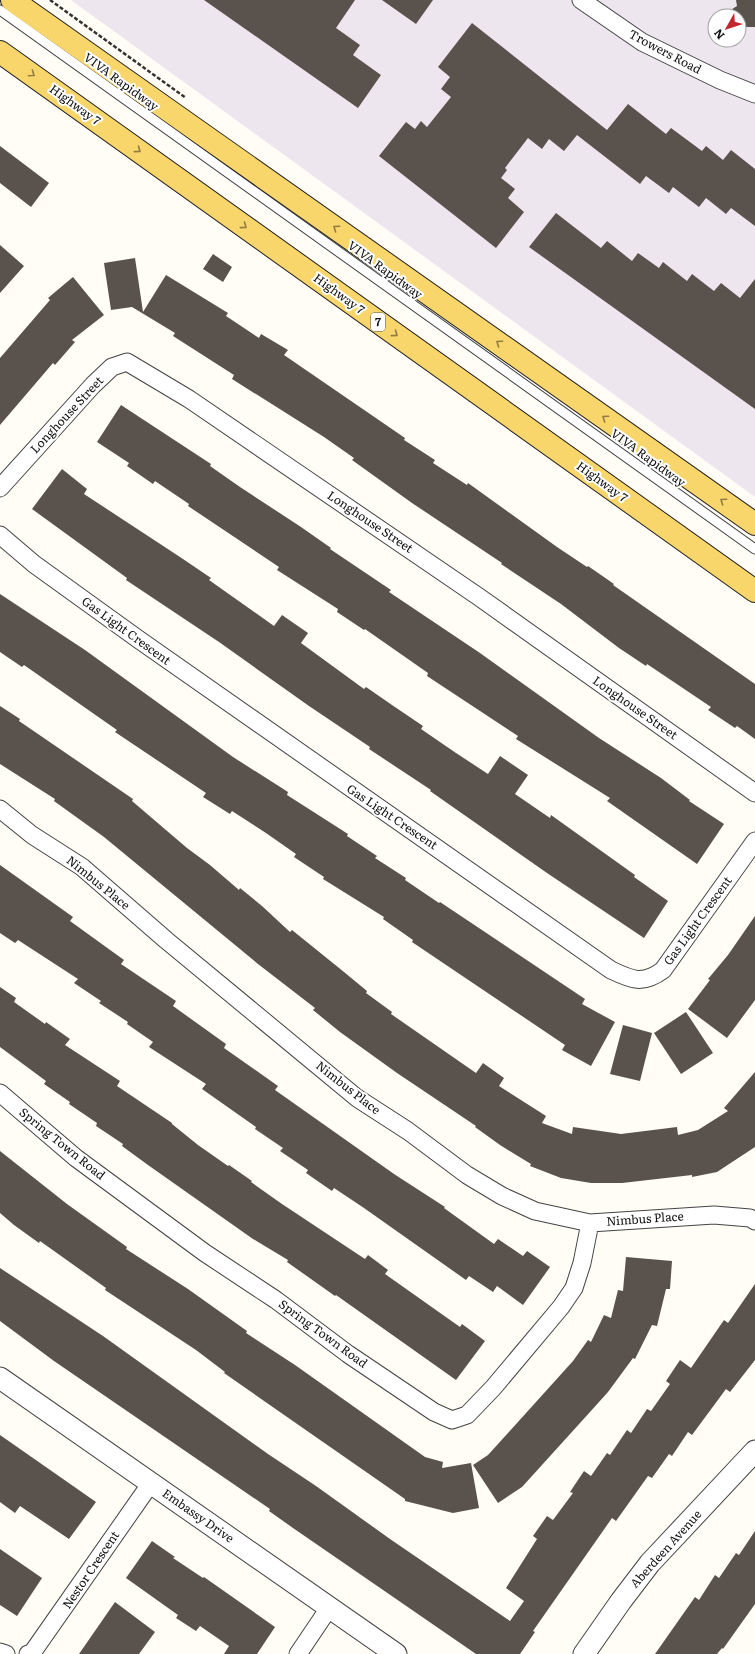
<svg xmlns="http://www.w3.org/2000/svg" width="755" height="1654" font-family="Literata,serif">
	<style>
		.industrial { fill: #eee6ef; fill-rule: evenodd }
		.building { fill: #5a524d }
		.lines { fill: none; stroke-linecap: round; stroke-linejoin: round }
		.service-casing { stroke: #444; stroke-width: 11 }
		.minor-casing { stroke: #444; stroke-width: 19 }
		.tertiary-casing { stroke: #444; stroke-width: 23 }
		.primary-casing { stroke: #222; stroke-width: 24 }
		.path { stroke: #333; stroke-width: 2.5; stroke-dasharray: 4 2; stroke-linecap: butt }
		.service { stroke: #fff; stroke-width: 9 }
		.minor { stroke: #fff; stroke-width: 17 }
		.tertiary { stroke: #fff; stroke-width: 21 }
		.primary { stroke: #f9d66b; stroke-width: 22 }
		.oneway { stroke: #917d42 }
		.labels { text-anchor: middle; stroke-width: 4; stroke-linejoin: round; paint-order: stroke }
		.shield { fill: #fff; stroke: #585858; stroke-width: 1 }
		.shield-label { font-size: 11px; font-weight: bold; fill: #111 }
		.street-label { font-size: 12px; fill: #111; stroke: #fff }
	</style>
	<rect width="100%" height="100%" fill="#fffdf5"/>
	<path class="industrial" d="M 71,0 L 755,0 L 755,497 ZM 715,16 L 739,16 L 739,40 L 715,40 Z"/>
	<path class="building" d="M 204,0 L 355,0 L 336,28 L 360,45 L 353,55 L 381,75 L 358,108 Z
		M 382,0 L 433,0 L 416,24 Z
		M 736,0 L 755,0 L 755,27 L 739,27 L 739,16 L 721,16 L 737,6 Z
		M 472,23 L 607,130 L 628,104 L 666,134 L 671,128 L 702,151 L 706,146 L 723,160 L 731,150 L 755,169 L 755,226 L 731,208 L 726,214 L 706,198 L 699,207 L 673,187 L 669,193 L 646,176 L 640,184 L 577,135 L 564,151 L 549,139 L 542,149 L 528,138 L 505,168 L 507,170 L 501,178 L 515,189 L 508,198 L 524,212 L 496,248 L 379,156 L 406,122 L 415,129 L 421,121 L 427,127 L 451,97 L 441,89 L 450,77 L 438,67 Z
		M 0,146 L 49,183 L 31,207 L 0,183 Z
		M 556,213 L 601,248 L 607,241 L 632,261 L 638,253 L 659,268 L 663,262 L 687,281 L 692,274 L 714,291 L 721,283 L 740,298 L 755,279 L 755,409 L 529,247 Z
		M 0,245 L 24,266 L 0,293 Z
		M 213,254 L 232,267 L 223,282 L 203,269 Z
		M 135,258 L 143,312 L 166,275 L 228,313 L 226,316 L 259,338 L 261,334 L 288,350 L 284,355 L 405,438 L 404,440 L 435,460 L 433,463 L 467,485 L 468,483 L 557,547 L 587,567 L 588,566 L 614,584 L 613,585 L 755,684 L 755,739 L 737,726 L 735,728 L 708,710 L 711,707 L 647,664 L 646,666 L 619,648 L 561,604 L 501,564 L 502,563 L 412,503 L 352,460 L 354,458 L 324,437 L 232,379 L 234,375 L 173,336 L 175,333 L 132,307 L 111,310 L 104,263 Z
		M 73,277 L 104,315 L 72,340 L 75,342 L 55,365 L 53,363 L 0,425 L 0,358 L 50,300 L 48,298 Z
		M 121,405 L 211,464 L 210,466 L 240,487 L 301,527 L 331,548 L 330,549 L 391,590 L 389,592 L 480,653 L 599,738 L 661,778 L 690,800 L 689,801 L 724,824 L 697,864 L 607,801 L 610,798 L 516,739 L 518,736 L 427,676 L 428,673 L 365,629 L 364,630 L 337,612 L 338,609 L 277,570 L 279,567 L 188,506 L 189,504 L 155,481 L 153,484 L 127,466 L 129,463 L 97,442 Z
		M 62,469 L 87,489 L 84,494 L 180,557 L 211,578 L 209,580 L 274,626 L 282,615 L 308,633 L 301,643 L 364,689 L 366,687 L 392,705 L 423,726 L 421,729 L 456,753 L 488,774 L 500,756 L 528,775 L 515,794 L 550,818 L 551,815 L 635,875 L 634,877 L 668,901 L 644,938 L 547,873 L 430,791 L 431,790 L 369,749 L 370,747 L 309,706 L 219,642 L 126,580 L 127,578 L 32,509 Z
		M 0,594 L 85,650 L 233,757 L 288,792 L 287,795 L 348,834 L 347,836 L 377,856 L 375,858 L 406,878 L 405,880 L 439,903 L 440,902 L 585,999 L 582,1004 L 615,1022 L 591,1066 L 562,1050 L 565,1045 L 412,942 L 413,940 L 383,919 L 384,917 L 323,879 L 324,877 L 294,857 L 296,854 L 266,833 L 232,811 L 230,814 L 203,797 L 206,793 L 115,732 L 117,730 L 24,665 L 22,667 L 0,652 Z
		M 0,706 L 20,719 L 19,721 L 133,799 L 132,801 L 187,848 L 210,865 L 239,890 L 240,888 L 262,906 L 290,932 L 292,930 L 344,972 L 367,991 L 366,993 L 392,1012 L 391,1014 L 476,1073 L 483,1063 L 504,1078 L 499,1086 L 546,1116 L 542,1123 L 572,1134 L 573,1127 L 621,1134 L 677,1127 L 678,1135 L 698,1130 L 728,1111 L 724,1108 L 755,1072 L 755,1147 L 717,1172 L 692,1177 L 692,1175 L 622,1183 L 591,1183 L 561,1178 L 530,1166 L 531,1164 L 500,1145 L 475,1127 L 476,1126 L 397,1073 L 340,1032 L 313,1010 L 315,1008 L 258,964 L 104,837 L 54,801 L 55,799 L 0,764 Z
		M 0,865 L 73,917 L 70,921 L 124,960 L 121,964 L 176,1001 L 173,1006 L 226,1044 L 224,1048 L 278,1086 L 275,1090 L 394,1174 L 445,1207 L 444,1208 L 494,1244 L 498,1239 L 523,1256 L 527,1251 L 550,1267 L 523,1305 L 497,1286 L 493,1292 L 469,1276 L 466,1280 L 364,1208 L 334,1188 L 332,1191 L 306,1173 L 308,1170 L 280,1151 L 283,1148 L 255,1129 L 256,1127 L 202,1089 L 206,1084 L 149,1047 L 153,1042 L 127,1024 L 128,1022 L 99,1003 L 101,1001 L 74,983 L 78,979 L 18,940 L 15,943 L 0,933 Z
		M 755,916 L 755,1000 L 727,1038 L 688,1009 L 710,980 L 708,979 L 728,955 Z
		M 0,987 L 16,998 L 14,1002 L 45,1024 L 46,1022 L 70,1039 L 65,1045 L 120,1081 L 117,1086 L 172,1123 L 172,1124 L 198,1145 L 228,1166 L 229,1165 L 252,1181 L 251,1182 L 282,1204 L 365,1259 L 368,1255 L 388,1270 L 385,1274 L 460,1327 L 462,1324 L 485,1341 L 456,1380 L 336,1295 L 335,1296 L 287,1262 L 288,1260 L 253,1239 L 148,1165 L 122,1146 L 123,1144 L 96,1126 L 97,1123 L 69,1104 L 70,1102 L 44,1084 L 46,1081 L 0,1047 Z
		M 686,1012 L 713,1053 L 681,1074 L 654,1033 Z
		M 623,1025 L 652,1033 L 640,1081 L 610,1074 Z
		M 0,1151 L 67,1204 L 127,1247 L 126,1249 L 188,1289 L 247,1331 L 246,1333 L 295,1365 L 425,1457 L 443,1462 L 442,1468 L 471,1463 L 479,1508 L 453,1513 L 405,1501 L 405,1499 L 224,1373 L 225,1372 L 196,1350 L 105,1290 L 106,1288 L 40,1241 L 39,1243 L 14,1225 L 0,1213 Z
		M 626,1257 L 672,1261 L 670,1289 L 666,1289 L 657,1326 L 652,1325 L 635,1359 L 633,1358 L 608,1392 L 590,1412 L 522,1487 L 498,1503 L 473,1465 L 488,1455 L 573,1361 L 588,1340 L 591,1342 L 604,1315 L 611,1318 L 618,1290 L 623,1291 Z
		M 0,1268 L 103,1336 L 268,1454 L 316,1486 L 390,1539 L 510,1621 L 524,1601 L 506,1588 L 537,1539 L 533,1536 L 547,1516 L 553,1520 L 573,1493 L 570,1492 L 584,1471 L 591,1476 L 607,1453 L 610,1455 L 627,1430 L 631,1433 L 647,1409 L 651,1411 L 670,1384 L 666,1381 L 680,1360 L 691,1368 L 724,1320 L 728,1323 L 755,1284 L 755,1360 L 730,1392 L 726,1389 L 692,1435 L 688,1432 L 672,1456 L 669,1454 L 652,1478 L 648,1476 L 616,1521 L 612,1518 L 533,1631 L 535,1632 L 520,1654 L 476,1654 L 293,1528 L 269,1511 L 270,1509 L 54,1361 L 0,1321 Z
		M 0,1435 L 96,1502 L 69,1539 L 20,1506 L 15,1513 L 0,1502 Z
		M 755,1531 L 755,1604 L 723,1649 L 722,1648 L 717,1654 L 655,1654 L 695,1597 L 699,1600 L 715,1575 L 719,1578 L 736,1553 L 739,1555 Z
		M 152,1541 L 175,1557 L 173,1558 L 203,1578 L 204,1577 L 275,1627 L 257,1654 L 224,1654 L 229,1646 L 200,1626 L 196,1631 L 176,1618 L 178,1615 L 126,1578 Z
		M 0,1549 L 42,1578 L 17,1616 L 0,1605 Z
		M 115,1602 L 155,1632 L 139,1654 L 79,1654 Z"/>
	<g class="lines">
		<g class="service-casing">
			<path id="service" d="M 0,10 L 755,549"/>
		</g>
		<g class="minor-casing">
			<path id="minor" d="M 581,0 L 642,42 L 720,80 L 755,94
				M 0,488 L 93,385 L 112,367 L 127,362 L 189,399 L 479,597 L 755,793
				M 0,535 L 34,564 L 138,639 L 611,970 C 632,980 643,985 663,970 L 755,841
				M 0,809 L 32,835 L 82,867 L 166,940 L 357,1098 L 408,1131 L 467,1175 L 502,1196 L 535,1211 L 590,1223 L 714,1215 L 750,1218 L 755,1221
				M 0,1093 L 76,1158 L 205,1253 L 276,1300 L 348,1354 L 434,1412 L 452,1420 L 467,1415 L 493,1388 L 561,1307 L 574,1288 L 582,1263 L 590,1223
				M 0,1652 L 6,1654
				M 28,1654 L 32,1653 L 151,1483
				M 298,1654 L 329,1608"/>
		</g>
		<g class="tertiary-casing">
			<path id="tertiary" d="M 0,1378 L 396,1654
				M 584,1654 L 621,1601 L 650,1563 L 755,1451"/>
		</g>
		<g class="primary-casing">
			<path id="primary" d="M 12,0 L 755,524
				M 0,52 L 755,591"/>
		</g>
		<path class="path" d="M 50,0 L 186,98"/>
		<use href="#service" class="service"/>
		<use href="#minor" class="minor"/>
		<use href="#tertiary" class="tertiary"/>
		<use href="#primary" class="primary"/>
	</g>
	<defs><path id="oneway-chevron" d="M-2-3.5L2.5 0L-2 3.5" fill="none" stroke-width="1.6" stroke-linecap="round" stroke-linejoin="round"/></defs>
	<g class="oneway">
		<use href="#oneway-chevron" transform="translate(32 74) rotate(35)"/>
		<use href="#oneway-chevron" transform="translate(138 150) rotate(36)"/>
		<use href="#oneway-chevron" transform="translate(244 226) rotate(36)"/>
		<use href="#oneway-chevron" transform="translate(336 228) rotate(-145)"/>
		<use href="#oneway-chevron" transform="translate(395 334) rotate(36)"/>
		<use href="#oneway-chevron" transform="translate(499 343) rotate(-145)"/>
		<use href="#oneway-chevron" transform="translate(605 418) rotate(-145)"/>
		<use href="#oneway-chevron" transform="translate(723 501) rotate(-145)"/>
	</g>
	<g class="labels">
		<rect class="shield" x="371" y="313" width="14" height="18" rx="3"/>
		<g class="shield-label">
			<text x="378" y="326">7</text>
		</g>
		<g class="street-label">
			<text transform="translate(665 52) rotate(28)" y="4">Trowers Road</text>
			<text transform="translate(121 82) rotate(36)" y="4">VIVA Rapidway</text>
			<text transform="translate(75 105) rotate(36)" y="4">Highway 7</text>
			<text transform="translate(385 270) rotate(36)" y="4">VIVA Rapidway</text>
			<text transform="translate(339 294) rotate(36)" y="4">Highway 7</text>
			<text transform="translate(67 415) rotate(-47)" y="4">Longhouse Street</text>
			<text transform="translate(648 458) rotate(36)" y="4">VIVA Rapidway</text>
			<text transform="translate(602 482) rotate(36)" y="4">Highway 7</text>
			<text transform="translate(370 522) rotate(34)" y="4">Longhouse Street</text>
			<text transform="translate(126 631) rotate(36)" y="4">Gas Light Crescent</text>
			<text transform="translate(635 708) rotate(35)" y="4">Longhouse Street</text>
			<text transform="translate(392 817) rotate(34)" y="4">Gas Light Crescent</text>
			<text transform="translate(98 883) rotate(39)" y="4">Nimbus Place</text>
			<text transform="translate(698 921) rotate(-54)" y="4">Gas Light Crescent</text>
			<text transform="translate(348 1088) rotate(38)" y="4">Nimbus Place</text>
			<text transform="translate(62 1144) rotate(39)" y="4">Spring Town Road</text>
			<text transform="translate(645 1219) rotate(-4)" y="4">Nimbus Place</text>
			<text transform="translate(323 1334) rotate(36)" y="4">Spring Town Road</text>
			<text transform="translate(198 1516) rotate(35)" y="4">Embassy Drive</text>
			<text transform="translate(666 1549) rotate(-48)" y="4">Aberdeen Avenue</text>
			<text transform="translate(91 1570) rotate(-56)" y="4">Nestor Crescent</text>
		</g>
	</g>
	<g transform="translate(727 28) rotate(231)"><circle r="19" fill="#ffffff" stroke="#a0a0a0"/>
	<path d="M0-3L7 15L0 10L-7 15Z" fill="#c4262e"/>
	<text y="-6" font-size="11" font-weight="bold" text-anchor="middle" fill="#111111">N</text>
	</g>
</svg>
